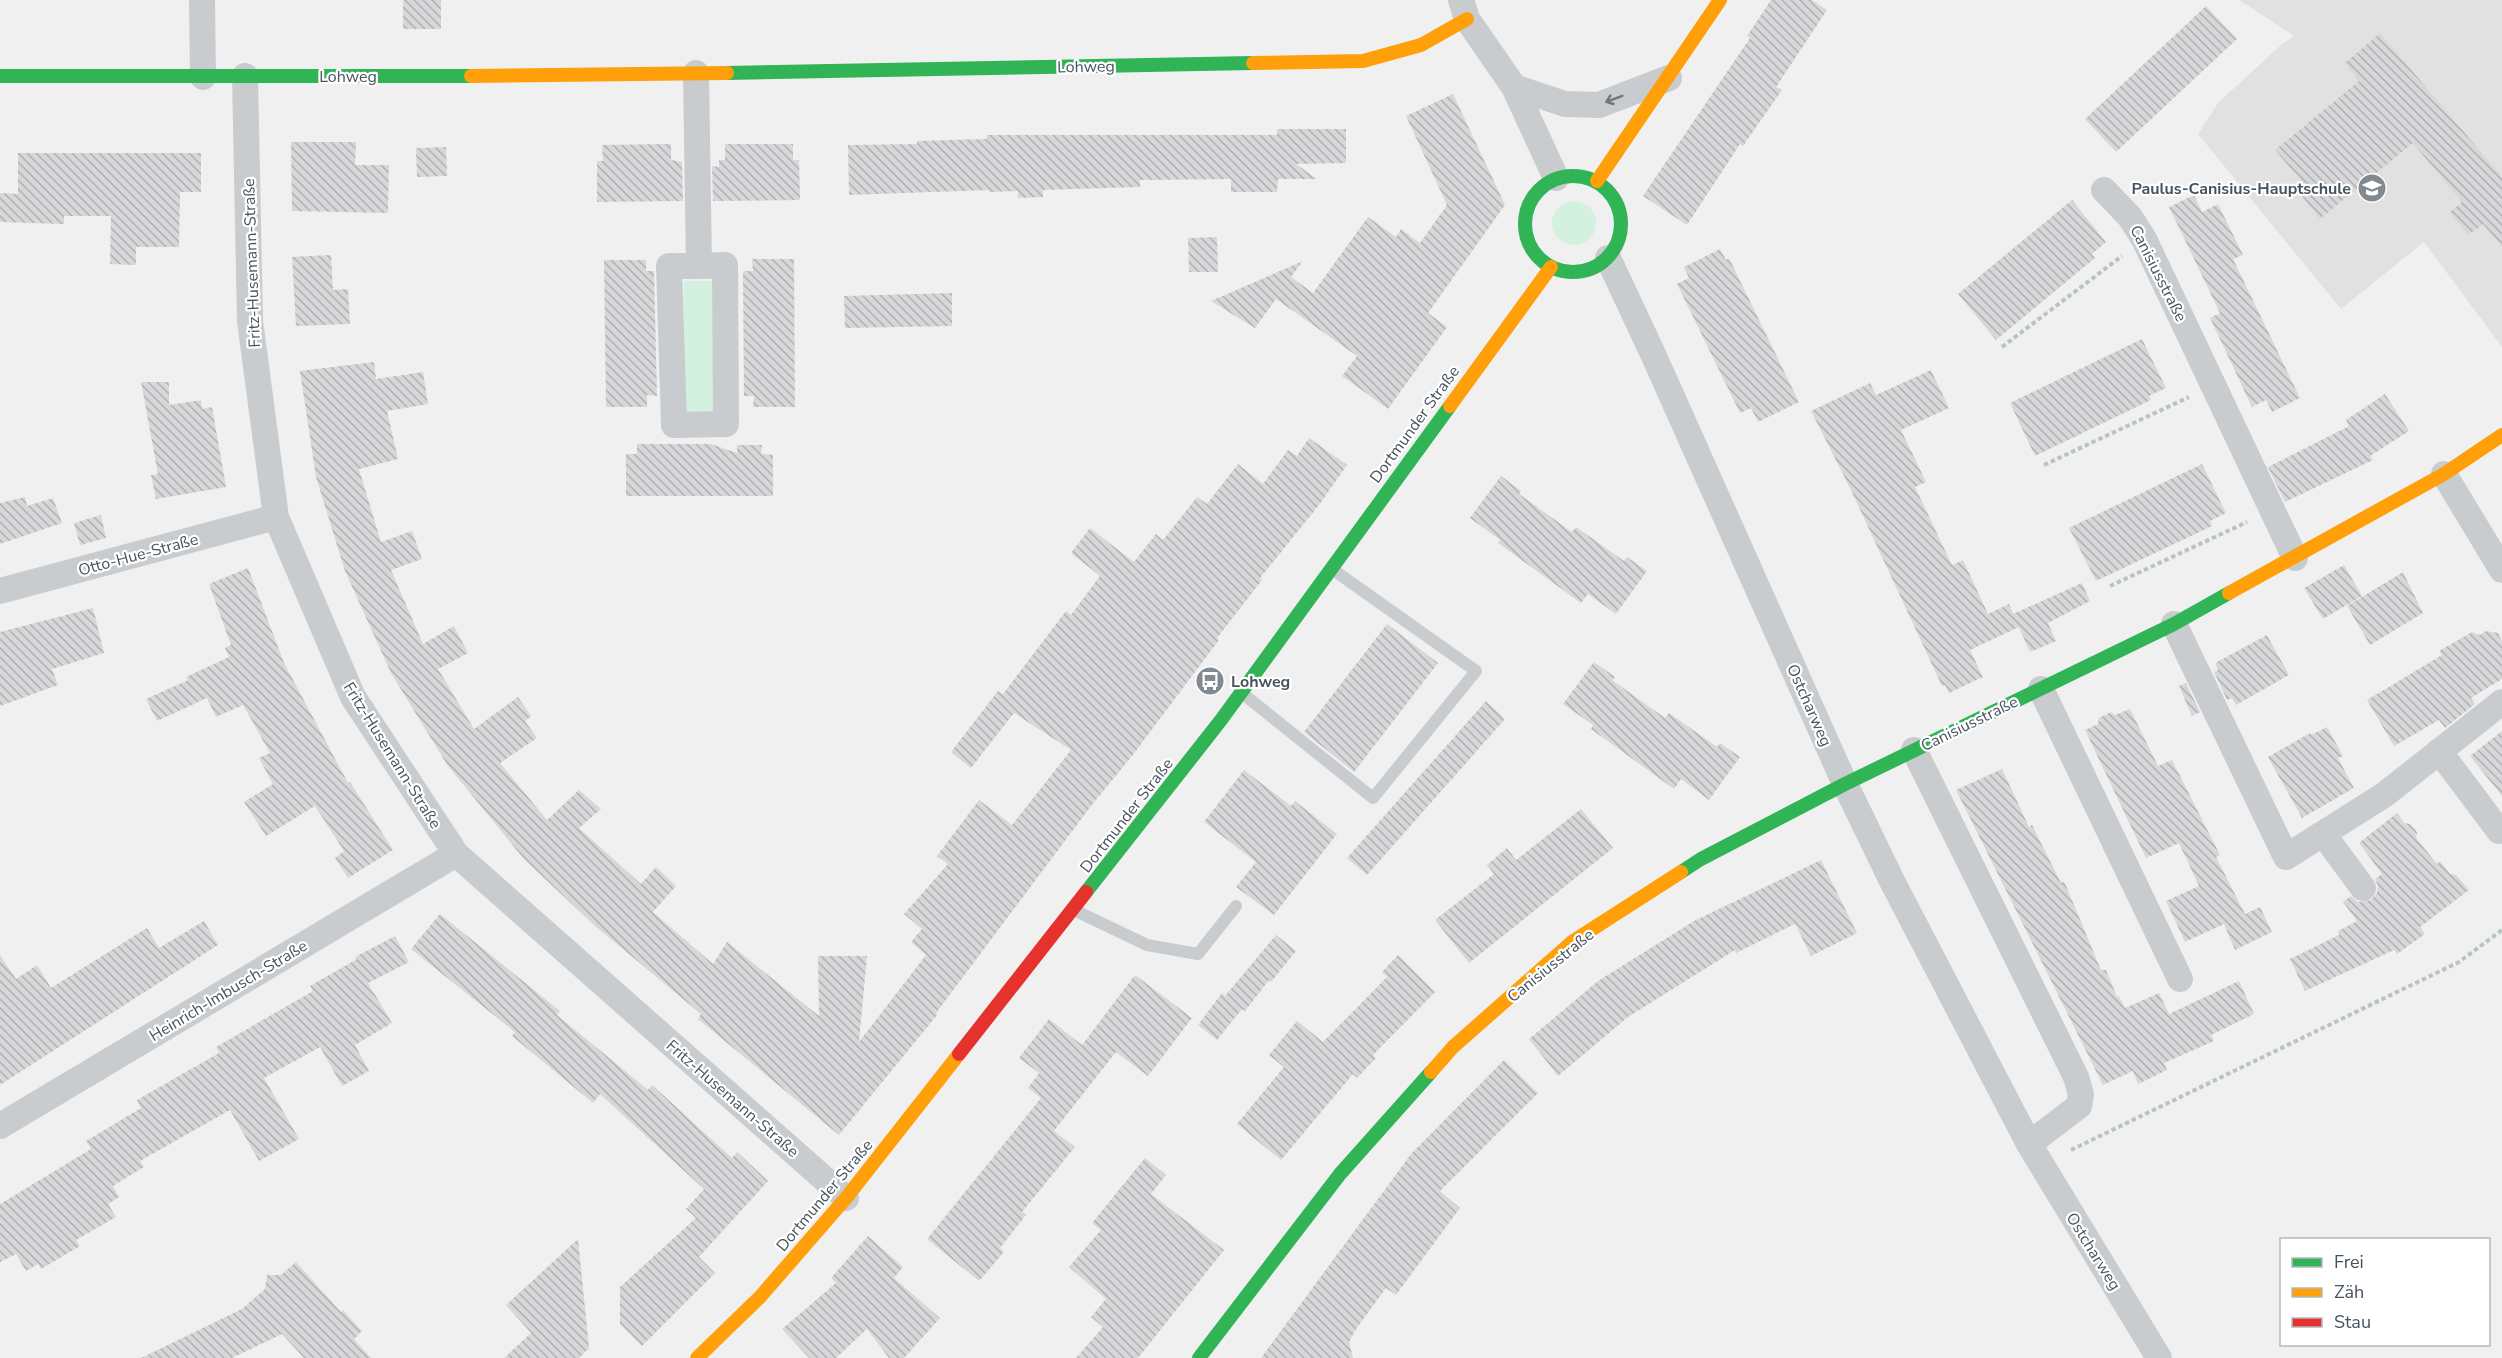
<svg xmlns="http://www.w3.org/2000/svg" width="2502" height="1358" font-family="'Nunito Sans',sans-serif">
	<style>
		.education { fill: #e2e1e2 }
		.grass { fill: #d3f1de }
		.building { fill: url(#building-back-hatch) }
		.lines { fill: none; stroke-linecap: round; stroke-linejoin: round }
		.path { stroke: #b7c5c0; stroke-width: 4; stroke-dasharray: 4.5 3; stroke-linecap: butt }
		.lane { stroke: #c9cccf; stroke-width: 12 }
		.street { stroke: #c9cccf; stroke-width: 26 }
		.fast { stroke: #30b455; stroke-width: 14 }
		.slow { stroke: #ff9f0a; stroke-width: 14 }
		.jam { stroke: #e5322d; stroke-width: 14 }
		.oneway { stroke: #6d7780 }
		.labels { text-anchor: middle; stroke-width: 4.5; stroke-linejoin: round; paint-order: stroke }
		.street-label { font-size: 16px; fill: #46535e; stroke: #fff }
		.poi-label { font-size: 16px; font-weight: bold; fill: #46535e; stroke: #fff; text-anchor: end }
	</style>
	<defs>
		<pattern id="building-back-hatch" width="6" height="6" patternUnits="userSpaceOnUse" patternTransform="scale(1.5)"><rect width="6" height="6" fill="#d7d7d9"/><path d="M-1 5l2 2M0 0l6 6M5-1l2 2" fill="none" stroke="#b0b1b3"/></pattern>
	</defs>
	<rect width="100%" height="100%" fill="#f1f0f0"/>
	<path class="education" d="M 2239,0 L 2502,0 L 2502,347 L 2424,242 L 2341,309 L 2198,134 L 2218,103 L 2281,45 L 2294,36 Z"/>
	<path class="grass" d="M1552 223a22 22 0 1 1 44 0a22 22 0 1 1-44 0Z
		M 684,281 L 714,281 L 716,415 L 684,415 Z"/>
	<path class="building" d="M 403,0 L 441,0 L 441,29 L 403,29 Z
		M 1771,0 L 1812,0 L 1827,10 L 1776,87 L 1782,90 L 1743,146 L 1740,144 L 1687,225 L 1643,196 L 1750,38 L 1747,36 Z
		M 2206,6 L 2237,39 L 2116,152 L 2085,119 Z
		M 2380,33 L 2502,177 L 2502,247 L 2483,224 L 2468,235 L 2450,212 L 2462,202 L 2413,143 L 2320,219 L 2298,191 L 2305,185 L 2275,150 L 2359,81 L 2345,63 Z
		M 1453,94 L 1505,205 L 1428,313 L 1447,327 L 1388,409 L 1342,376 L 1357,356 L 1276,299 L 1255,328 L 1211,301 L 1303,261 L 1291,277 L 1313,293 L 1368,217 L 1396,237 L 1401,229 L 1420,243 L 1447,205 L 1406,116 Z
		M 1277,129 L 1346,129 L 1346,163 L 1296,164 L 1317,179 L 1278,179 L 1277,192 L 1231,192 L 1231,179 L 1140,180 L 1140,187 L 1043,190 L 1043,197 L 1018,198 L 1018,191 L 989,192 L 989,190 L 849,195 L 848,145 L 917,144 L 917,141 L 987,139 L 987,135 L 1277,135 Z
		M 291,142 L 356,142 L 355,165 L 389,165 L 388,213 L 292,211 Z
		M 671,144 L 671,160 L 682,162 L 683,201 L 597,202 L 597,161 L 603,161 L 602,145 Z
		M 725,144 L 793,144 L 793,160 L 799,160 L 800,200 L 713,201 L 712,166 L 719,167 L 719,160 L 725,160 Z
		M 446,147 L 447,176 L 417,177 L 416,148 Z
		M 18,153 L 201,153 L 201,192 L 180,192 L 179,247 L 136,247 L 136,265 L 110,264 L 111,216 L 64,216 L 64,224 L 0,222 L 0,193 L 18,194 Z
		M 2194,195 L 2202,212 L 2218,204 L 2243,255 L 2233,259 L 2300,398 L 2272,412 L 2266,400 L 2252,407 L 2210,318 L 2220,313 L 2169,207 Z
		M 2072,200 L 2106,242 L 2092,254 L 2095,258 L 1996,340 L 1958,294 Z
		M 1217,237 L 1218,272 L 1189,272 L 1188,238 Z
		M 1720,249 L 1726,260 L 1729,258 L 1799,402 L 1758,422 L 1751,408 L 1740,413 L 1677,284 L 1689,278 L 1684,267 Z
		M 331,255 L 333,290 L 348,289 L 350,324 L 296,326 L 292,257 Z
		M 752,259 L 794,259 L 795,407 L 753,407 L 754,396 L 744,396 L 743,271 L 753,271 Z
		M 604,260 L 646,260 L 646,271 L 654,271 L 657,396 L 647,395 L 647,407 L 606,407 Z
		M 952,293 L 952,326 L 845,328 L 844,296 Z
		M 2142,339 L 2166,388 L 2149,396 L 2151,400 L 2035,456 L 2010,403 Z
		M 374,362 L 376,379 L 423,372 L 428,404 L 387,411 L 398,459 L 359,469 L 381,542 L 412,531 L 422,559 L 391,570 L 423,644 L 454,626 L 468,653 L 438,669 L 474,729 L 518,697 L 531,716 L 525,721 L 537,738 L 500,763 L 547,820 L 579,790 L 601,809 L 579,828 L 641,884 L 656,867 L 676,886 L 653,912 L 713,964 L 727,942 L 819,1016 L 818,956 L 867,956 L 859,1042 L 926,955 L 911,942 L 922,929 L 904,914 L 948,864 L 937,856 L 979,800 L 1012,825 L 1071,750 L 1014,713 L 971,768 L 951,752 L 998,691 L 1003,694 L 1066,611 L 1071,615 L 1100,576 L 1071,553 L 1090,528 L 1134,562 L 1156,534 L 1163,540 L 1197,497 L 1207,504 L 1238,464 L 1263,484 L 1288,450 L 1297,456 L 1309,438 L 1347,465 L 1319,505 L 1260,578 L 1262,580 L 1217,638 L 1219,640 L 1132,756 L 1091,806 L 936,1013 L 937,1015 L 839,1135 L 698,1019 L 701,1014 L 594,925 L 524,859 L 448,766 L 391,673 L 345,571 L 316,477 L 300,371 Z
		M 1931,370 L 1949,408 L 1901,430 L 1926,482 L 1915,487 L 1952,565 L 1963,560 L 1988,614 L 2009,604 L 2019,627 L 1970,650 L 1983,677 L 1949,693 L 1945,685 L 1942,686 L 1850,488 L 1811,411 L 1870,383 L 1876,395 Z
		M 141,382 L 169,382 L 169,405 L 201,400 L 202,409 L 212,407 L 226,487 L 156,499 L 151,475 L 158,474 Z
		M 2385,394 L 2409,431 L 2370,456 L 2373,460 L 2285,502 L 2268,467 L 2349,426 L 2346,420 Z
		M 637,444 L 711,444 L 737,453 L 737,445 L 762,445 L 761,454 L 773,455 L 773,496 L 626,496 L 626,454 L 637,454 Z
		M 2202,464 L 2226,513 L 2210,521 L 2212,526 L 2096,581 L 2069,528 Z
		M 1501,476 L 1521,491 L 1519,494 L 1572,532 L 1576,527 L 1624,561 L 1627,557 L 1647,571 L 1616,614 L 1588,594 L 1581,603 L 1498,543 L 1500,540 L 1470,518 Z
		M 25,497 L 27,506 L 53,498 L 62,523 L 0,544 L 0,503 Z
		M 101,515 L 106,538 L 80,545 L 74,523 Z
		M 2344,565 L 2362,596 L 2323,619 L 2304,588 Z
		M 248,568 L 284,663 L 348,783 L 350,782 L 393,850 L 348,878 L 335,858 L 344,851 L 315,806 L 266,836 L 244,802 L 273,784 L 259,758 L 270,753 L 243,705 L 216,717 L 207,698 L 157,721 L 146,699 L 188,680 L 186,677 L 229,657 L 225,648 L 231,645 L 209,584 Z
		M 2403,572 L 2423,613 L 2370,645 L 2347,606 Z
		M 2082,583 L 2090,601 L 2048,623 L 2056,641 L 2030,652 L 2013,614 Z
		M 93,608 L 104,653 L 52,669 L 58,685 L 0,706 L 0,632 Z
		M 1387,624 L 1438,663 L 1354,772 L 1304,732 Z
		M 2486,631 L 2498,633 L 2502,641 L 2502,679 L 2471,698 L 2475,704 L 2445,728 L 2439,720 L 2394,746 L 2367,700 L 2442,655 L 2439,651 L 2472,632 L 2480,635 Z
		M 2267,635 L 2289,675 L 2236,705 L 2232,698 L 2227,700 L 2214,672 L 2218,670 L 2215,663 Z
		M 1594,662 L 1615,677 L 1612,680 L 1665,718 L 1669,713 L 1717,747 L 1720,743 L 1740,757 L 1709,800 L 1681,779 L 1674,789 L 1591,729 L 1593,725 L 1563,704 Z
		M 2186,683 L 2200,712 L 2192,716 L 2179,686 Z
		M 1486,701 L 1505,719 L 1367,875 L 1347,858 Z
		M 2130,709 L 2158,766 L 2172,760 L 2220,855 L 2216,857 L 2245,914 L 2260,907 L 2272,932 L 2235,950 L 2224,924 L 2185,942 L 2166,901 L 2199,886 L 2179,843 L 2146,858 L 2085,730 L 2098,724 L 2099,718 L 2111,712 L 2115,715 Z
		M 2327,727 L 2343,756 L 2338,758 L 2354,788 L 2302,818 L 2268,757 L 2310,733 L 2311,735 Z
		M 2502,731 L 2502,796 L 2470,756 Z
		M 2002,769 L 2029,827 L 2032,825 L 2061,883 L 2064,881 L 2101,970 L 2106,970 L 2117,997 L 2119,996 L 2125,1008 L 2159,993 L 2169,1014 L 2239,981 L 2254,1014 L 2211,1035 L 2214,1041 L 2164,1063 L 2167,1070 L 2138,1084 L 2133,1071 L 2103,1085 L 1956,790 Z
		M 1244,770 L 1291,806 L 1295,801 L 1337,834 L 1274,915 L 1236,887 L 1256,862 L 1204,822 Z
		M 1581,809 L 1613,848 L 1469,963 L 1435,920 L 1494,874 L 1487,865 L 1507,848 L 1516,860 Z
		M 2397,813 L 2404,823 L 2410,824 L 2417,832 L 2416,838 L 2437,864 L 2440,861 L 2450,874 L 2456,875 L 2469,890 L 2420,927 L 2425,934 L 2397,954 L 2394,950 L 2305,991 L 2290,959 L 2339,935 L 2338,931 L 2357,921 L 2343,902 L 2351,896 L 2358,902 L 2371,900 L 2377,893 L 2378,886 L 2375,879 L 2382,874 L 2359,843 Z
		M 1821,860 L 1857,933 L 1811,956 L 1795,924 L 1736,953 L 1735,950 L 1628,1017 L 1558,1076 L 1529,1039 L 1598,981 L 1694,921 Z
		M 440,914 L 560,1011 L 557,1015 L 648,1090 L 652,1085 L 732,1158 L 737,1152 L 768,1181 L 699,1257 L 715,1273 L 642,1346 L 620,1324 L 620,1287 L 696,1218 L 686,1209 L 704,1189 L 600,1094 L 593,1103 L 512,1036 L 515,1032 L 411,949 Z
		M 204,921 L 218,945 L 0,1085 L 0,955 L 16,979 L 37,965 L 51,988 L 147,928 L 159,948 Z
		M 1276,935 L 1296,951 L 1271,982 L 1269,980 L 1245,1011 L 1242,1009 L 1217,1040 L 1198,1025 L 1222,993 L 1225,996 Z
		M 395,936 L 409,962 L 368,983 L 392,1023 L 355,1045 L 369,1071 L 342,1086 L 320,1047 L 264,1078 L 299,1139 L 259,1161 L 230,1110 L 140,1161 L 144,1167 L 113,1186 L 119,1197 L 108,1204 L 116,1217 L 76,1240 L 80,1246 L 41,1269 L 38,1264 L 26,1271 L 16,1254 L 0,1262 L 0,1204 L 91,1149 L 86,1141 L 141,1108 L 137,1100 L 219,1053 L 216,1047 L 313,991 L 310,986 L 357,959 L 355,957 Z
		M 1398,955 L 1435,992 L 1373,1055 L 1376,1058 L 1357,1078 L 1353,1074 L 1281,1160 L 1237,1124 L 1284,1067 L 1269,1055 L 1297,1021 L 1323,1042 L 1387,977 L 1382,972 Z
		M 1135,975 L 1192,1018 L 1148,1076 L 1116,1052 L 1054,1131 L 1075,1147 L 1022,1212 L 1026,1215 L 1000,1248 L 1004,1252 L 979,1281 L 927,1239 L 1041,1098 L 1028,1088 L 1039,1073 L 1019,1058 L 1049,1019 L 1082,1045 Z
		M 1504,1060 L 1538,1093 L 1440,1191 L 1460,1208 L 1396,1295 L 1386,1288 L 1356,1329 L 1349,1342 L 1353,1358 L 1261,1358 L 1411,1154 Z
		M 1145,1158 L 1166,1175 L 1151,1194 L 1224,1250 L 1138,1358 L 1076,1358 L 1103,1327 L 1091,1317 L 1106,1299 L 1069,1267 L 1101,1230 L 1092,1223 Z
		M 868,1236 L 903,1267 L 894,1278 L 940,1318 L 904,1358 L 889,1358 L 867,1329 L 836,1358 L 809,1358 L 782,1329 L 836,1283 L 831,1278 Z
		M 578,1239 L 589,1348 L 579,1358 L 504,1358 L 531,1333 L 506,1305 Z
		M 296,1262 L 341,1312 L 343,1310 L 362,1331 L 354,1339 L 371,1358 L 304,1358 L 282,1334 L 232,1358 L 141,1358 L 242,1309 L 265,1289 L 267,1275 L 281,1275 Z"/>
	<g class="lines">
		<path class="path" d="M 2002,347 L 2122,256
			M 2044,465 L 2189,397
			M 2110,586 L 2247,522
			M 2071,1150 L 2459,962 L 2502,930"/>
		<path class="lane" d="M 1242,693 L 1373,798 L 1476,671 L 1332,569
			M 1074,910 L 1147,945 L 1198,954 L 1236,906"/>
		<path class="street" d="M 202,0 L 203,77
			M 1461,0 L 1467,19 L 1514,87 L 1556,178
			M 696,73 L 699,266 L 669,266 L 674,425 L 726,424 L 725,265 L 699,266
			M 245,76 L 250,321 L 276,517 L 353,697 L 456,854 L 846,1198
			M 1514,87 L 1565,104 L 1599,105 L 1669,78
			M 2104,190 L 2130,217 L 2144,239 L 2295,558
			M 1608,258 L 1653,354 L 1845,784 L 1892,881 L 2029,1144 L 2159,1358
			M 2444,474 L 2502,570
			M 0,591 L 276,517
			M 2174,624 L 2286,857 L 2384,795 L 2502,702
			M 2041,689 L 2180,979
			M 1914,750 L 2076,1077 L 2081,1094 L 2079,1106 L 2029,1144
			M 2439,751 L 2499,831
			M 2324,835 L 2363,888
			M 0,1126 L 456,854"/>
		<path class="fast" d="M 727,73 L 1253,63
			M 0,76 L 471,76
			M1525 224a48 48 0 1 1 96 0a48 48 0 1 1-96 0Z
			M 1681,872 L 1701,859 L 1845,784 L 2174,624 L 2229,593
			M 1086,892 L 1221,720 L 1450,406
			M 1199,1358 L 1340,1174 L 1431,1072"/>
		<path class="slow" d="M 1253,63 L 1363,61 L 1421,45 L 1467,19
			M 471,76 L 727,73
			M 1597,181 L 1720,0
			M 1450,406 L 1551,267
			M 2229,593 L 2444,474 L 2502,435
			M 1431,1072 L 1453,1047 L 1572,942 L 1681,872
			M 697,1358 L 760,1297 L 846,1198 L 959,1054"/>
		<path class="jam" d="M 959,1054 L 1086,892"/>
	</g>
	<defs><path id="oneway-shaft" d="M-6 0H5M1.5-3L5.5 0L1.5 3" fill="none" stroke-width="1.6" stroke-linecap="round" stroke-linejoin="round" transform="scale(1.5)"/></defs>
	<use class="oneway" href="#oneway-shaft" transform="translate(1614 99) rotate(159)"/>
	<defs>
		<g id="school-disc" transform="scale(1.5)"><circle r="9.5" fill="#828a91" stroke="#fff"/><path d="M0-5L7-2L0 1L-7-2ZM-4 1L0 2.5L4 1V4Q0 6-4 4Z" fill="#fff"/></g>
		<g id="bus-disc" transform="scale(1.5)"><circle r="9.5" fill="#828a91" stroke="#fff"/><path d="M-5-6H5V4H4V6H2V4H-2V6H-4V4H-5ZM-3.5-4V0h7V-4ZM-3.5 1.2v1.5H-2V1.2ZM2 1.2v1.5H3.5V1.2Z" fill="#fff"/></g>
	</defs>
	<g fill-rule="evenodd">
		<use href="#school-disc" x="2372" y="188"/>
		<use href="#bus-disc" x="1210" y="681"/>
	</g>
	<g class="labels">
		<g class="street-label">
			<text transform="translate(1086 66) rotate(-1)" y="6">Lohweg</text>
			<text x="348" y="82">Lohweg</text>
			<text transform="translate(251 263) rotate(-92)" y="6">Fritz-Husemann-Straße</text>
			<text transform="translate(2159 273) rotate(63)" y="6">Canisiusstraße</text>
			<text transform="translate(1414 424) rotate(-54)" y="6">Dortmunder Straße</text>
			<text transform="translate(138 554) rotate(-15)" y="6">Otto-Hue-Straße</text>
			<text transform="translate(1810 705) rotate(66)" y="6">Ostcharweg</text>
			<text transform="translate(1969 723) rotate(-26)" y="6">Canisiusstraße</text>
			<text transform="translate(393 755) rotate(58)" y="6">Fritz-Husemann-Straße</text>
			<text transform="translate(1126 815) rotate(-52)" y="6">Dortmunder Straße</text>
			<text transform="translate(1550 965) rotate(-39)" y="6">Canisiusstraße</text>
			<text transform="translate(228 990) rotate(-31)" y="6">Heinrich-Imbusch-Straße</text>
			<text transform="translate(733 1098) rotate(41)" y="6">Fritz-Husemann-Straße</text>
			<text transform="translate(824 1195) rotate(-50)" y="6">Dortmunder Straße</text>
			<text transform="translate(2094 1251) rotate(58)" y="6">Ostcharweg</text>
		</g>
		<g class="poi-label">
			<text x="2351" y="194">Paulus-Canisius-Hauptschule</text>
			<text x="1231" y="687" text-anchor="start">Lohweg</text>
		</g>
	</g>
	<rect x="2280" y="1238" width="210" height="108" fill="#ffffff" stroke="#b5babf" stroke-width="1.5"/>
	<rect x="2292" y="1258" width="30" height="9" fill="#30b455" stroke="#b5babf" stroke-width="1.5"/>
	<text x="2334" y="1268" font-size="18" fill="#46535e">Frei</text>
	<rect x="2292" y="1288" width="30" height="9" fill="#ff9f0a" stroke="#b5babf" stroke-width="1.5"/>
	<text x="2334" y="1298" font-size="18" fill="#46535e">Zäh</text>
	<rect x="2292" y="1318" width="30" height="9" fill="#e5322d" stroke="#b5babf" stroke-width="1.5"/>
	<text x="2334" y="1328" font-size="18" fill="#46535e">Stau</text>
</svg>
